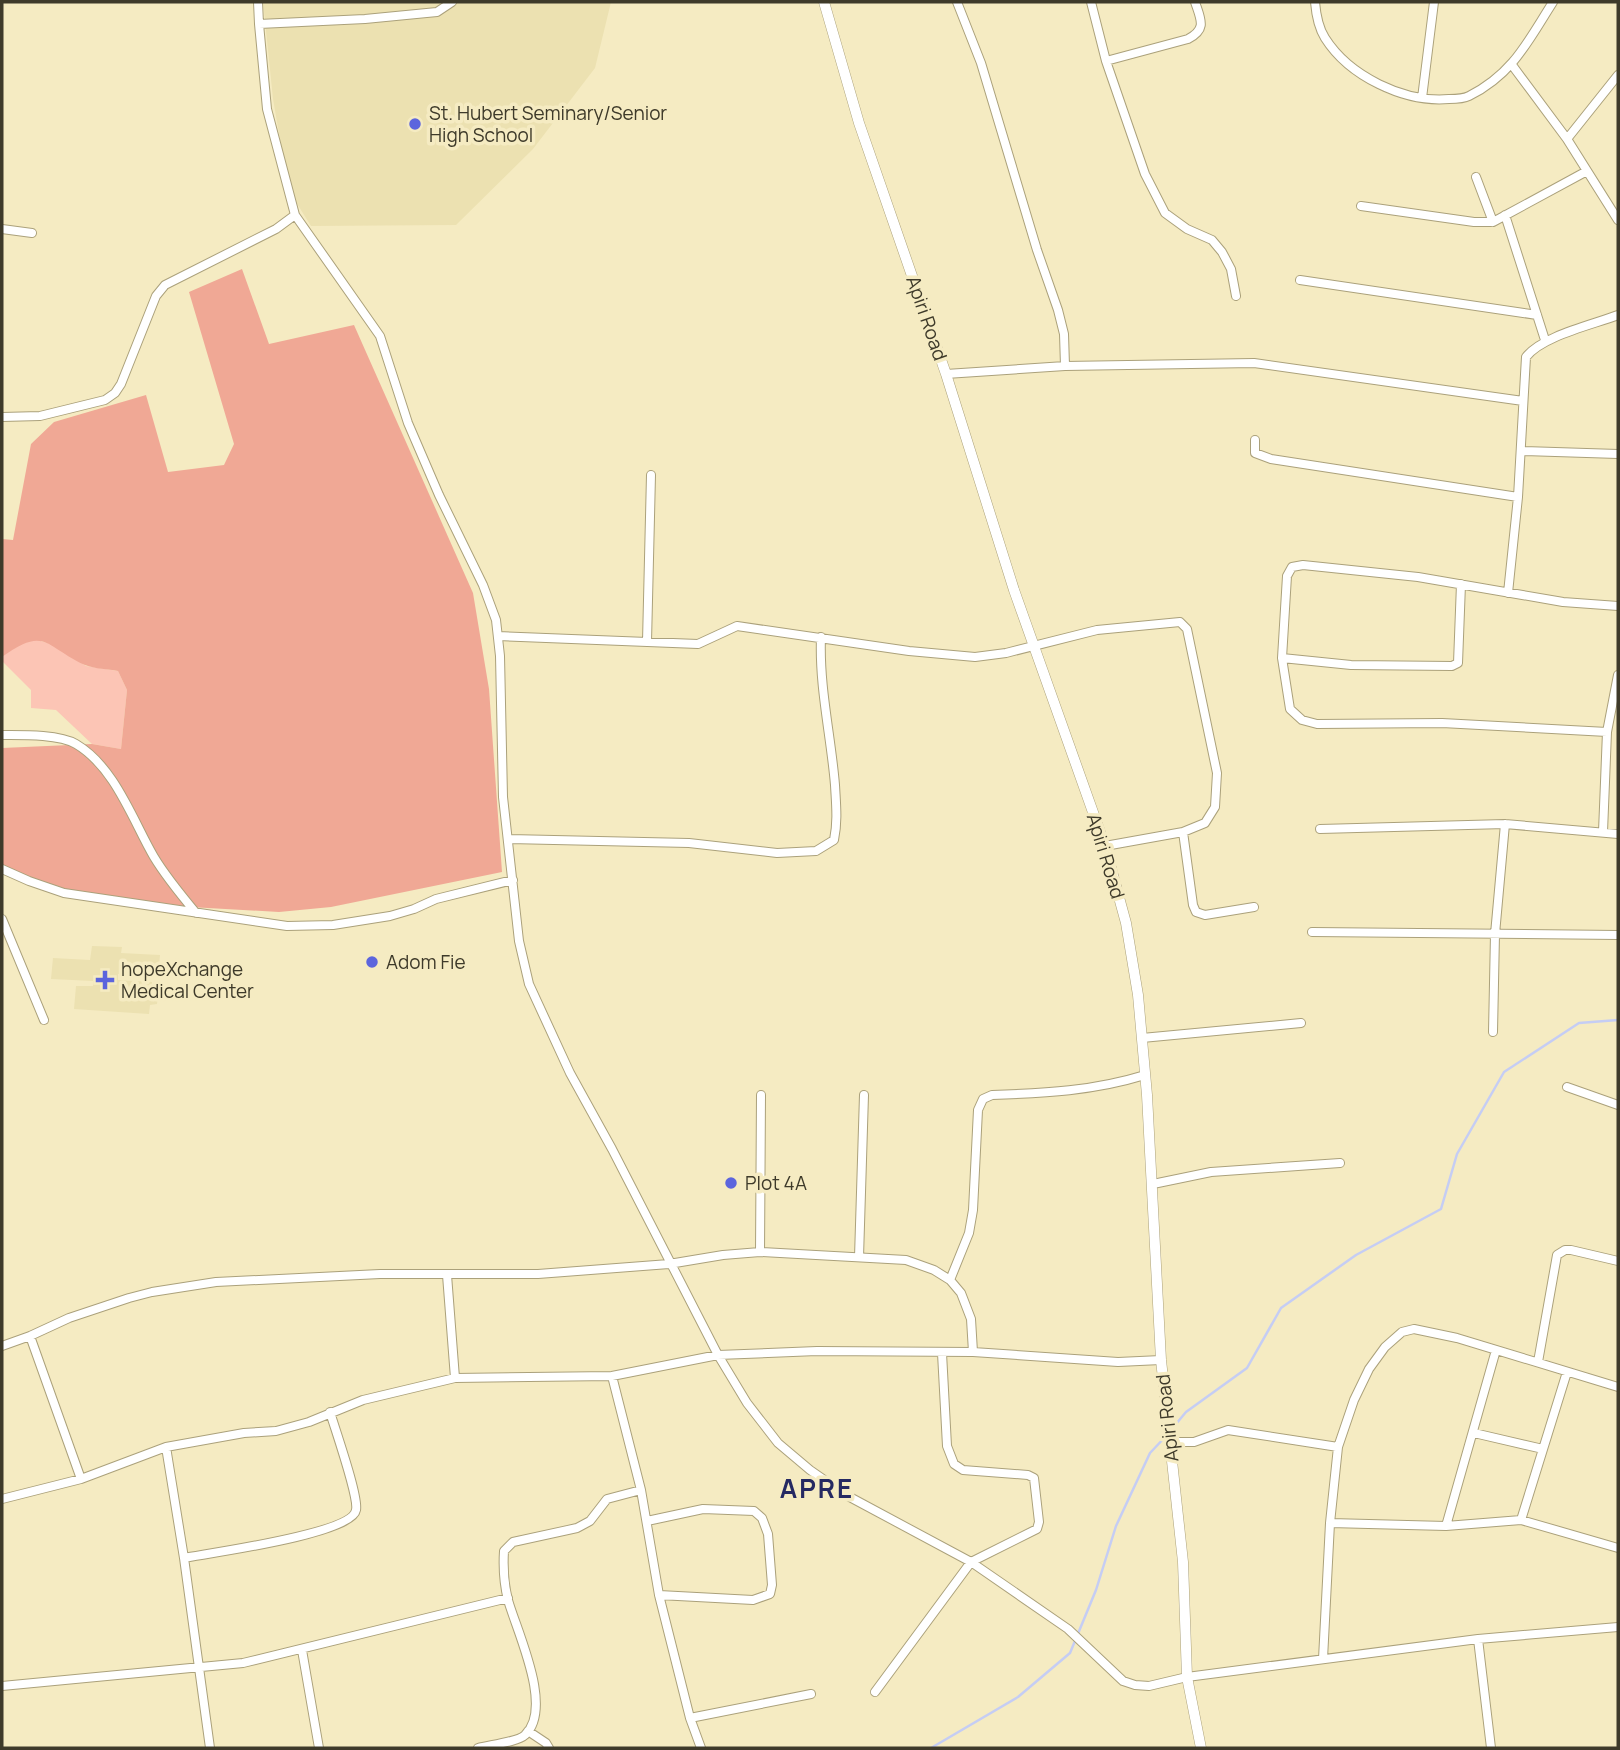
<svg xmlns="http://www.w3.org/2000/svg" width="1620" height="1750" font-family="Manrope,sans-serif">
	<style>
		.built { fill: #ece1b1 }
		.green { fill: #fcc5b5 }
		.forest { fill: #f0a895 }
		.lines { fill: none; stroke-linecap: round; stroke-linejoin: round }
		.stream { stroke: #c5cdf4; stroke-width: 2.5 }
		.minor-casing { stroke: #aba17b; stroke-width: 10 }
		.tertiary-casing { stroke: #aba17b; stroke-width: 11 }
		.minor { stroke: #fff; stroke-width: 8 }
		.tertiary { stroke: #fff; stroke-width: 10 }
		.poi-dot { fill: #5c65dd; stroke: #f5ebc2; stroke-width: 2.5 }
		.labels { text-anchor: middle; stroke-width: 7; stroke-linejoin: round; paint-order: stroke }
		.poi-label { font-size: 19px; fill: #3e3a2a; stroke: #f5ebc2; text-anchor: start }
		.street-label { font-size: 19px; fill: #3e3a2a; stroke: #f5ebc2 }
		.district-label { font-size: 26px; font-weight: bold; letter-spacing: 2px; fill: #252962; stroke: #f5ebc2 }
	</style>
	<rect width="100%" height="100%" fill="#f5ebc2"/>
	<path class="built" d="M 263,2 L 611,2 L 595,68 L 533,149 L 456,225 L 311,226 L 289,191 L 273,99 Z
		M 92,946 L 122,947 L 121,953 L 160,955 L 158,975 L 118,974 L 118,980 L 152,982 L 152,985 L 159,986 L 157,1004 L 150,1005 L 149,1014 L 74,1009 L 76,986 L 93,986 L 93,981 L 51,979 L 53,958 L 90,960 Z"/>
	<path class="green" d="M 34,639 L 54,645 L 86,666 L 118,671 L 127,690 L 121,749 L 92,744 L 56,710 L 31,708 L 31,690 L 2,661 L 2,657 L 18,645 Z"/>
	<path class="forest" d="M 242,269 L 269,344 L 354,325 L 473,593 L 489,689 L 502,872 L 331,907 L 279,912 L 155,905 L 47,886 L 2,866 L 2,748 L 92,744 L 121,749 L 127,690 L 118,671 C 108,669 95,669 85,665 C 45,647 46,625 2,657 L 2,539 L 13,540 L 31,444 L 54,422 L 146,395 L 168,472 L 224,465 L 234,444 L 189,292 Z"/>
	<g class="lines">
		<path class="stream" d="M 1171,1430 L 1186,1412 L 1247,1368 L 1281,1308 L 1356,1255 L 1441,1209 L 1457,1154 L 1504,1072 L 1579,1023 L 1618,1020
			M 931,1748 L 1018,1697 L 1070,1653 L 1096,1590 L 1116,1526 L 1150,1453 L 1167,1435"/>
		<g class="minor-casing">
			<path id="minor" d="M 258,2 L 259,24 L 365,19 L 437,12 L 452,2
				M 957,2 L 981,63 L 1037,250 L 1058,310 L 1064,334 L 1065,366
				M 1091,2 L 1106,61 L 1145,174 L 1165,213 L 1187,229 L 1212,240 L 1222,252 L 1231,269 L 1236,296
				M 1315,2 C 1316,14 1318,27 1325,38 C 1349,76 1404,103 1449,99 C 1456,99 1463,99 1469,96 C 1513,74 1528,41 1553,2
				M 1106,61 L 1188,39 C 1207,29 1201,20 1195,2
				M 1512,65 L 1567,139 L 1618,220
				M 1422,98 L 1434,2
				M 1567,139 L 1618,75
				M 1476,177 L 1493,222
				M 1361,206 L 1474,222 L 1493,222 L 1587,171
				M 295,215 L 380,336 L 408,423 L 439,495 L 483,585 L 496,620 L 500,656 L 503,797 L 519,941 L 529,984 L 570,1073 L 612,1149 L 718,1355 L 747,1403 L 778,1443 L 810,1470 L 846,1495 L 971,1562 L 1068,1629 L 1123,1681 L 1135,1685 L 1149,1686 L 1187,1677 L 1478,1639 L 1618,1627
				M 1505,215 L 1545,340
				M 2,229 L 32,233
				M 1300,280 L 1537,315
				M 946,374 L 1065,366 L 1254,363 L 1523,401
				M 2,417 L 40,416 L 105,400 L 115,393 L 121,384 L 156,296 L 165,285 L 276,229 L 295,215 L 267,109 L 259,24
				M 1255,440 L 1255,453 L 1271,459 L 1518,497
				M 1522,451 L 1618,454
				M 1508,593 L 1518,497 L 1526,357 C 1542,336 1592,325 1618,315
				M 498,636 L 698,644 L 737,626 L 909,651 L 975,657 L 1006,653 L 1097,630 L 1180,622 L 1187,629 L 1217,773 L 1215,807 L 1205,823 L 1183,832 L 1105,846
				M 647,642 L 651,475
				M 1282,658 L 1351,665 L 1452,666 L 1458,663 L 1461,584
				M 1607,732 L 1442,723 L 1317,724 L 1302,720 L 1290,709 L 1282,658 L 1287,576 L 1292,567 L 1303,565 L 1418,577 L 1563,602 L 1618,606
				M 2,735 C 21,735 59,734 76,744 C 115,767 133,821 154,857 C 166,877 181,895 196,913
				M 1320,829 L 1505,824 L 1618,834
				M 1183,832 L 1193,905 L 1196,912 L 1205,915 L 1254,907
				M 1603,832 L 1607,732 L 1618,675
				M 509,839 L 689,843 L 777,853 L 816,851 L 834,840 C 838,821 836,804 835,785 C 831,736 819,687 821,637
				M 2,869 L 29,881 L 64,893 L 287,926 L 333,925 L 390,916 L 414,909 L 436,899 L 513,880
				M 2,919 L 44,1020
				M 1312,932 L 1618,935
				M 1493,1032 L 1495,934 L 1505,824
				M 1142,1038 L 1301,1023
				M 1567,1087 L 1618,1105
				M 1153,1184 L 1211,1172 L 1340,1163
				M 760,1252 L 761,1095
				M 859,1257 L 864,1095
				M 447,1275 L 455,1378
				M 950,1280 L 969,1233 L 973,1210 L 978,1110 L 983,1099 L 992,1095 C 1046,1093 1093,1091 1145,1075
				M 30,1336 L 81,1479
				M 2,1346 L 30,1336 L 69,1318 L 129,1298 L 152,1292 L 216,1282 L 380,1274 L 538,1274 L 669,1264 L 723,1255 L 760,1252 L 906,1260 L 934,1270 L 950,1280 L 961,1293 L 971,1319 L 973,1352
				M 1538,1362 L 1557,1255 L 1565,1250 L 1571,1250 L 1618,1261
				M 612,1376 L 641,1490 L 659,1595 L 690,1718 L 701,1748
				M 1474,1433 L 1543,1449
				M 1170,1442 L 1194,1442 L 1228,1430 L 1338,1447
				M 166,1447 L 184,1558 L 210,1748
				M 2,1499 L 81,1479 L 166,1447 L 244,1433 L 276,1431 L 309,1422 L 363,1400 L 455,1378 L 612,1376 L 718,1355 L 817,1351 L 973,1352 L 1118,1362 L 1161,1360
				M 1521,1520 L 1567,1372
				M 647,1521 L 703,1509 L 754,1511 L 762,1518 L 768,1534 L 772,1585 L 770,1594 L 753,1600 L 659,1595
				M 1330,1523 L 1446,1526 L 1521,1520 L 1618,1548
				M 1446,1526 L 1496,1350
				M 184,1558 C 210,1553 352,1534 356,1510 C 359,1497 335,1429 330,1412
				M 1478,1639 L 1491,1748
				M 302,1650 L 319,1748
				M 1323,1659 L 1330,1523 L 1338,1447 L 1354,1400 L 1369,1369 L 1385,1347 L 1402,1332 L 1414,1329 L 1457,1338 L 1618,1387
				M 2,1686 L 243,1663 L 508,1598
				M 875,1692 L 971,1562 L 1037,1529 L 1039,1522 L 1034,1478 L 1028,1475 L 963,1470 L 954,1464 L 947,1446 L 942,1353
				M 690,1718 L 811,1694
				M 528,1731 L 546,1743 L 549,1748
				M 478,1748 C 489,1745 518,1742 525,1735 C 554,1708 517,1632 508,1600 C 504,1584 503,1567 504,1551 L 513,1542 L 577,1528 L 590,1521 L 607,1499 L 641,1490"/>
		</g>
		<g class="tertiary-casing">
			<path id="tertiary" d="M 824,2 L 859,123 L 946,374 L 1014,590 L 1105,846 L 1126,923 L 1138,995 L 1147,1095 L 1161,1360 L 1183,1562 L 1187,1677 L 1201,1748"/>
		</g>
		<use href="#minor" class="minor"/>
		<use href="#tertiary" class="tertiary"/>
	</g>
	<g class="poi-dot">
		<circle cx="415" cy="124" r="7"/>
		<circle cx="372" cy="962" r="7"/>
		<path d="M101.5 969.5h7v7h7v7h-7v7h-7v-7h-7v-7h7z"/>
		<circle cx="731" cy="1183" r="7"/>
	</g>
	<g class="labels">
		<g class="poi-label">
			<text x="429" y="120">St. Hubert Seminary/Senior<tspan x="429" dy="22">High School</tspan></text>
			<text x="386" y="969">Adom Fie</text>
			<text x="121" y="976">hopeXchange<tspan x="121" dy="22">Medical Center</tspan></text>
			<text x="745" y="1190">Plot 4A</text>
		</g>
		<g class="street-label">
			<text transform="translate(927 318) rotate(71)" y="7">Apiri Road</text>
			<text transform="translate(1106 856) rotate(73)" y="7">Apiri Road</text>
			<text transform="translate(1167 1418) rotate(-96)" y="7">Apiri Road</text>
		</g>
		<g class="district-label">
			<text x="817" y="1498">APRE</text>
		</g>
	</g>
	<rect width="1620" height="1750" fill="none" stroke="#3e3a2a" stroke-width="7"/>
</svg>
